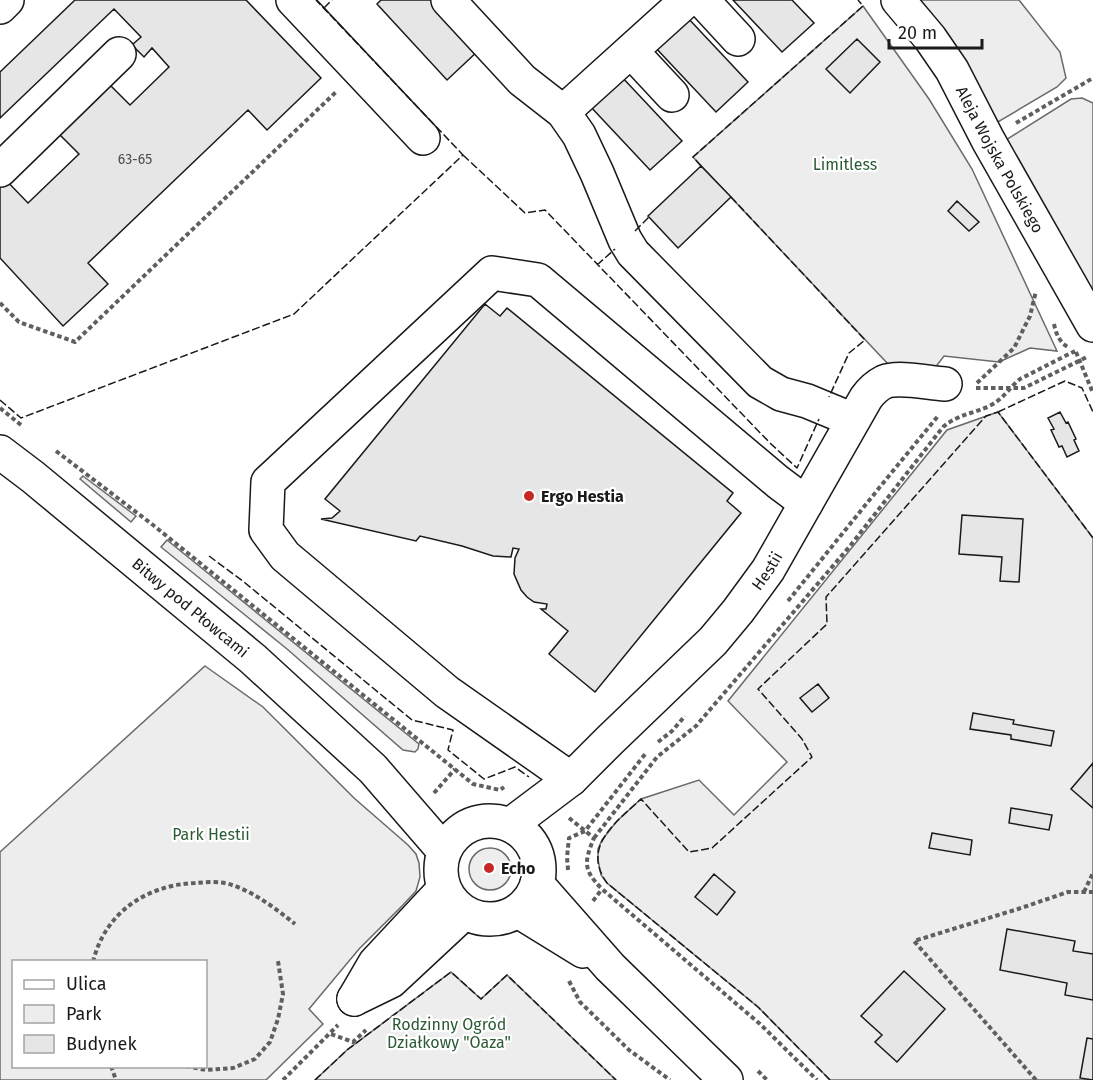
<svg xmlns="http://www.w3.org/2000/svg" width="1093" height="1080" font-family="'Fira Sans',sans-serif">
	<style>
		.green { fill: #ededed; stroke: #6a6a6a; stroke-width: 1.5; fill-rule: evenodd }
		.building { fill: #e6e6e6; stroke: #1a1a1a; stroke-width: 1.5 }
		.lines { fill: none; stroke-linecap: round; stroke-linejoin: round }
		.minor-casing { stroke: #1a1a1a; stroke-width: 36 }
		.path { stroke: #5f5f5f; stroke-width: 4; stroke-dasharray: 4.5 3; stroke-linecap: butt }
		.minor { stroke: #fff; stroke-width: 33 }
		.fence { stroke: #1a1a1a; stroke-width: 1.5; stroke-dasharray: 8 3; stroke-linecap: butt }
		.poi-dot { fill: #c62828; stroke: #fff; stroke-width: 2 }
		.labels { text-anchor: middle; stroke-width: 4.5; stroke-linejoin: round; paint-order: stroke }
		.number-label { font-size: 14px; fill: #4d4d4d }
		.street-label { font-size: 16px; fill: #1a1a1a; stroke: #fff }
		.park-label { font-size: 16px; fill: #2b5a34; stroke: #fff }
		.poi-label { font-size: 16px; font-weight: bold; fill: #1a1a1a; stroke: #fff; text-anchor: start }
	</style>
	<rect width="100%" height="100%" fill="#fff"/>
	<path class="green" d="M 910,0 L 1019,0 L 1060,52 L 1066,78 L 1057,87 L 991,126 Z
		M 863,6 L 929,99 L 972,169 L 1057,351 L 1030,348 L 999,362 L 944,356 L 931,373 L 889,365 L 693,157 Z
		M 1082,98 L 1093,103 L 1093,305 L 1001,143 L 1071,99 Z
		M 998,412 L 1093,538 L 1093,1080 L 830,1080 L 758,1007 L 607,883 L 601,875 L 598,860 L 598,849 L 602,840 L 617,821 L 641,799 L 699,780 L 734,815 L 787,762 L 728,701 L 947,430 Z
		M 83,476 L 136,516 L 131,522 L 80,479 Z
		M 167,540 L 419,744 L 418,749 L 415,752 L 403,750 L 287,649 L 161,547 Z
		M 205,666 L 263,707 L 354,798 L 408,845 L 416,854 L 419,863 L 420,877 L 416,891 L 402,906 L 359,949 L 309,1009 L 323,1024 L 266,1080 L 0,1080 L 0,852 ZM 14,962 L 206,962 L 206,1066 L 14,1066 Z
		M469 869a21 21 0 1 1 42 0a21 21 0 1 1-42 0Z
		M 451,972 L 481,999 L 507,975 L 616,1080 L 315,1080 L 347,1050 Z"/>
	<path class="building" d="M 75,0 L 246,0 L 321,78 L 267,130 L 248,110 L 88,263 L 108,284 L 63,326 L 0,258 L 0,174 L 28,203 L 79,154 L 54,129 L 105,80 L 130,105 L 169,67 L 152,48 L 144,57 L 132,45 L 141,37 L 114,9 L 0,118 L 0,72 Z
		M 381,0 L 432,0 L 479,50 L 447,80 L 377,4 Z
		M 733,0 L 792,0 L 814,23 L 782,52 Z
		M 686,16 L 748,82 L 716,112 L 654,46 Z
		M 857,39 L 880,62 L 850,93 L 826,69 Z
		M 620,75 L 682,141 L 650,170 L 589,105 Z
		M 701,166 L 731,197 L 678,248 L 648,216 Z
		M 957,201 L 979,222 L 969,231 L 948,211 Z
		M 485,304 L 500,316 L 507,308 L 733,493 L 727,501 L 741,513 L 595,692 L 549,654 L 568,631 L 541,609 L 546,609 L 547,604 L 534,602 L 527,597 L 521,590 L 514,574 L 515,558 L 519,549 L 513,548 L 511,557 L 493,556 L 462,546 L 420,536 L 416,541 L 321,519 L 332,518 L 340,511 L 325,499 Z
		M 1060,412 L 1066,423 L 1068,422 L 1076,439 L 1074,440 L 1079,451 L 1067,457 L 1062,446 L 1059,447 L 1051,430 L 1054,429 L 1048,418 Z
		M 962,515 L 1023,519 L 1019,582 L 1000,581 L 1002,557 L 959,554 Z
		M 818,684 L 829,698 L 812,712 L 800,698 Z
		M 973,713 L 1014,720 L 1013,724 L 1054,731 L 1051,746 L 1011,739 L 1011,735 L 970,729 Z
		M 1093,763 L 1093,808 L 1071,789 Z
		M 1011,808 L 1052,815 L 1049,830 L 1009,823 Z
		M 932,833 L 972,840 L 970,855 L 929,848 Z
		M 714,874 L 735,892 L 717,915 L 695,897 Z
		M 1007,929 L 1075,941 L 1073,951 L 1093,954 L 1093,1000 L 1065,995 L 1067,983 L 1000,970 Z
		M 904,971 L 945,1009 L 897,1062 L 875,1042 L 882,1035 L 861,1016 Z
		M 1087,1038 L 1093,1039 L 1093,1080 L 1080,1078 Z"/>
	<g class="lines">
		<g class="minor-casing">
			<g id="minor">
				<path d="M 293,0 L 423,138"/>
				<path d="M 448,0 L 522,80 L 563,112 L 579,135 L 597,173 L 625,240 L 633,253 L 760,382 L 781,394 L 807,401 L 853,420"/>
				<path d="M 702,0 L 738,39"/>
				<path id="s1" d="M 898,0 L 930,38 L 952,70 L 988,140 L 1093,325"/>
				<path d="M 0,7 L 7,0"/>
				<path d="M 631,51 L 672,95"/>
				<path d="M 563,112 L 687,0"/>
				<path d="M 0,170 L 119,54"/>
				<path id="s2" d="M 0,452 L 33,477 L 253,659 L 373,769 L 444,851"/>
				<path d="M 571,779 L 447,692 L 285,556 L 266,530 L 268,482 L 492,273 L 538,280 L 778,482 L 806,503"/>
				<circle cx="490" cy="870" r="49"/>
				<path id="s3" d="M 510,825 L 571,779 L 609,741 L 713,641 L 738,611 L 768,570 L 866,398 C 871,391 876,386 884,382 C 899,376 928,383 945,384"/>
				<path d="M 537,884 L 610,967 L 726,1080"/>
				<path d="M 518,911 L 583,951"/>
				<path d="M 354,999 L 375,963 L 444,889"/>
				<path d="M 354,999 L 391,981 L 464,913"/>
			</g>
		</g>
		<path class="path" d="M 1016,123 L 1093,78
			M 0,303 L 19,322 L 75,342 L 337,91
			M 1054,324 C 1056,334 1060,344 1070,348
			M 1076,352 L 1093,393
			M 977,383 L 1014,348 L 1030,316 L 1036,291
			M 976,388 L 1024,388 L 1087,357
			M 0,408 L 21,425
			M 56,451 L 153,525 L 473,784 L 500,790 L 504,787
			M 788,601 L 888,477 L 938,416
			M 658,742 L 672,731 L 685,716
			M 434,793 L 455,769
			M 569,818 L 594,838 C 584,862 583,870 602,889 L 760,1024 L 817,1080
			M 594,838 L 657,757 L 696,726 L 850,546 L 943,427 C 960,413 974,414 991,405 C 1003,399 1010,387 1020,379 L 1075,351
			M 568,870 L 567,857 L 569,838 L 585,831 L 646,753
			M 1084,892 L 1093,873
			M 593,901 L 602,889
			M 93,962 C 105,912 147,885 195,883 C 207,882 222,881 232,885 C 256,893 276,909 295,924
			M 569,981 L 580,1002 L 629,1050 L 670,1080
			M 331,1034 L 353,1042 L 366,1030
			M 111,1066 L 116,1080
			M 186,1066 L 206,1070 L 233,1068 L 255,1059 L 270,1042 L 278,1019 L 283,994 L 278,961
			M 758,1071 L 767,1080
			M 283,1080 L 338,1025
			M 1036,1080 L 914,941 L 1018,909 L 1068,892 L 1093,892"/>
		<use href="#minor" class="minor"/>
		<path class="fence" d="M 324,8 L 332,0
			M 463,155 L 525,213 L 545,210 L 770,443 L 797,468 L 819,419
			M 701,166 L 693,157 L 863,6 L 858,0
			M 731,197 L 865,340 L 849,353 L 829,397
			M 635,231 L 649,217
			M 597,265 L 615,249
			M 0,400 L 21,418 L 294,314 L 463,155 L 316,0
			M 998,412 L 1065,381 L 1082,388 L 1093,412
			M 209,556 L 244,582 L 412,720 L 453,730 L 448,750 L 484,779 L 515,767 L 529,777
			M 315,1080 L 347,1050 L 451,972 L 481,999 L 507,975 L 616,1080
			M 830,1080 L 758,1007 L 607,883 C 581,847 616,822 641,799 L 689,852 L 712,848 L 812,757 L 802,739 L 758,689 L 827,624 L 826,597 L 986,416 L 998,412 L 1093,538"/>
	</g>
	<g class="poi-dot">
		<circle cx="529" cy="496" r="6"/>
		<circle cx="489" cy="868" r="6"/>
	</g>
	<g class="labels">
		<g class="number-label">
			<text x="135" y="164">63-65</text>
		</g>
		<g class="street-label">
			<text dy="6" stroke="none"><textPath href="#s1" startOffset="190">Aleja Wojska Polskiego</textPath></text>
			<text dy="6" stroke="none"><textPath href="#s3" startOffset="363">Hestii</textPath></text>
			<text dy="6" stroke="none"><textPath href="#s2" startOffset="246">Bitwy pod Płowcami</textPath></text>
		</g>
		<g class="park-label">
			<text x="845" y="170">Limitless</text>
			<text x="211" y="840">Park Hestii</text>
			<text x="449" y="1030">Rodzinny Ogród<tspan x="449" dy="18">Działkowy "Oaza"</tspan></text>
		</g>
		<g class="poi-label">
			<text x="541" y="502">Ergo Hestia</text>
			<text x="501" y="874">Echo</text>
		</g>
	</g>
	<rect x="12" y="960" width="195" height="108" fill="#ffffff" stroke="#a3a3a3" stroke-width="1.5"/>
	<rect x="24" y="980" width="30" height="9" fill="#ffffff" stroke="#a3a3a3" stroke-width="1.5"/>
	<text x="66" y="990" font-size="18" fill="#1a1a1a">Ulica</text>
	<rect x="24" y="1005" width="30" height="18" fill="#ededed" stroke="#a3a3a3" stroke-width="1.5"/>
	<text x="66" y="1020" font-size="18" fill="#1a1a1a">Park</text>
	<rect x="24" y="1035" width="30" height="18" fill="#e6e6e6" stroke="#a3a3a3" stroke-width="1.5"/>
	<text x="66" y="1050" font-size="18" fill="#1a1a1a">Budynek</text>
	<path d="M889 39v9h93v-9" fill="none" stroke="#1a1a1a" stroke-width="3"/>
	<text x="898" y="39" font-size="18" fill="#1a1a1a" stroke="#ffffff" stroke-width="4.5" paint-order="stroke">20 m</text>
</svg>
